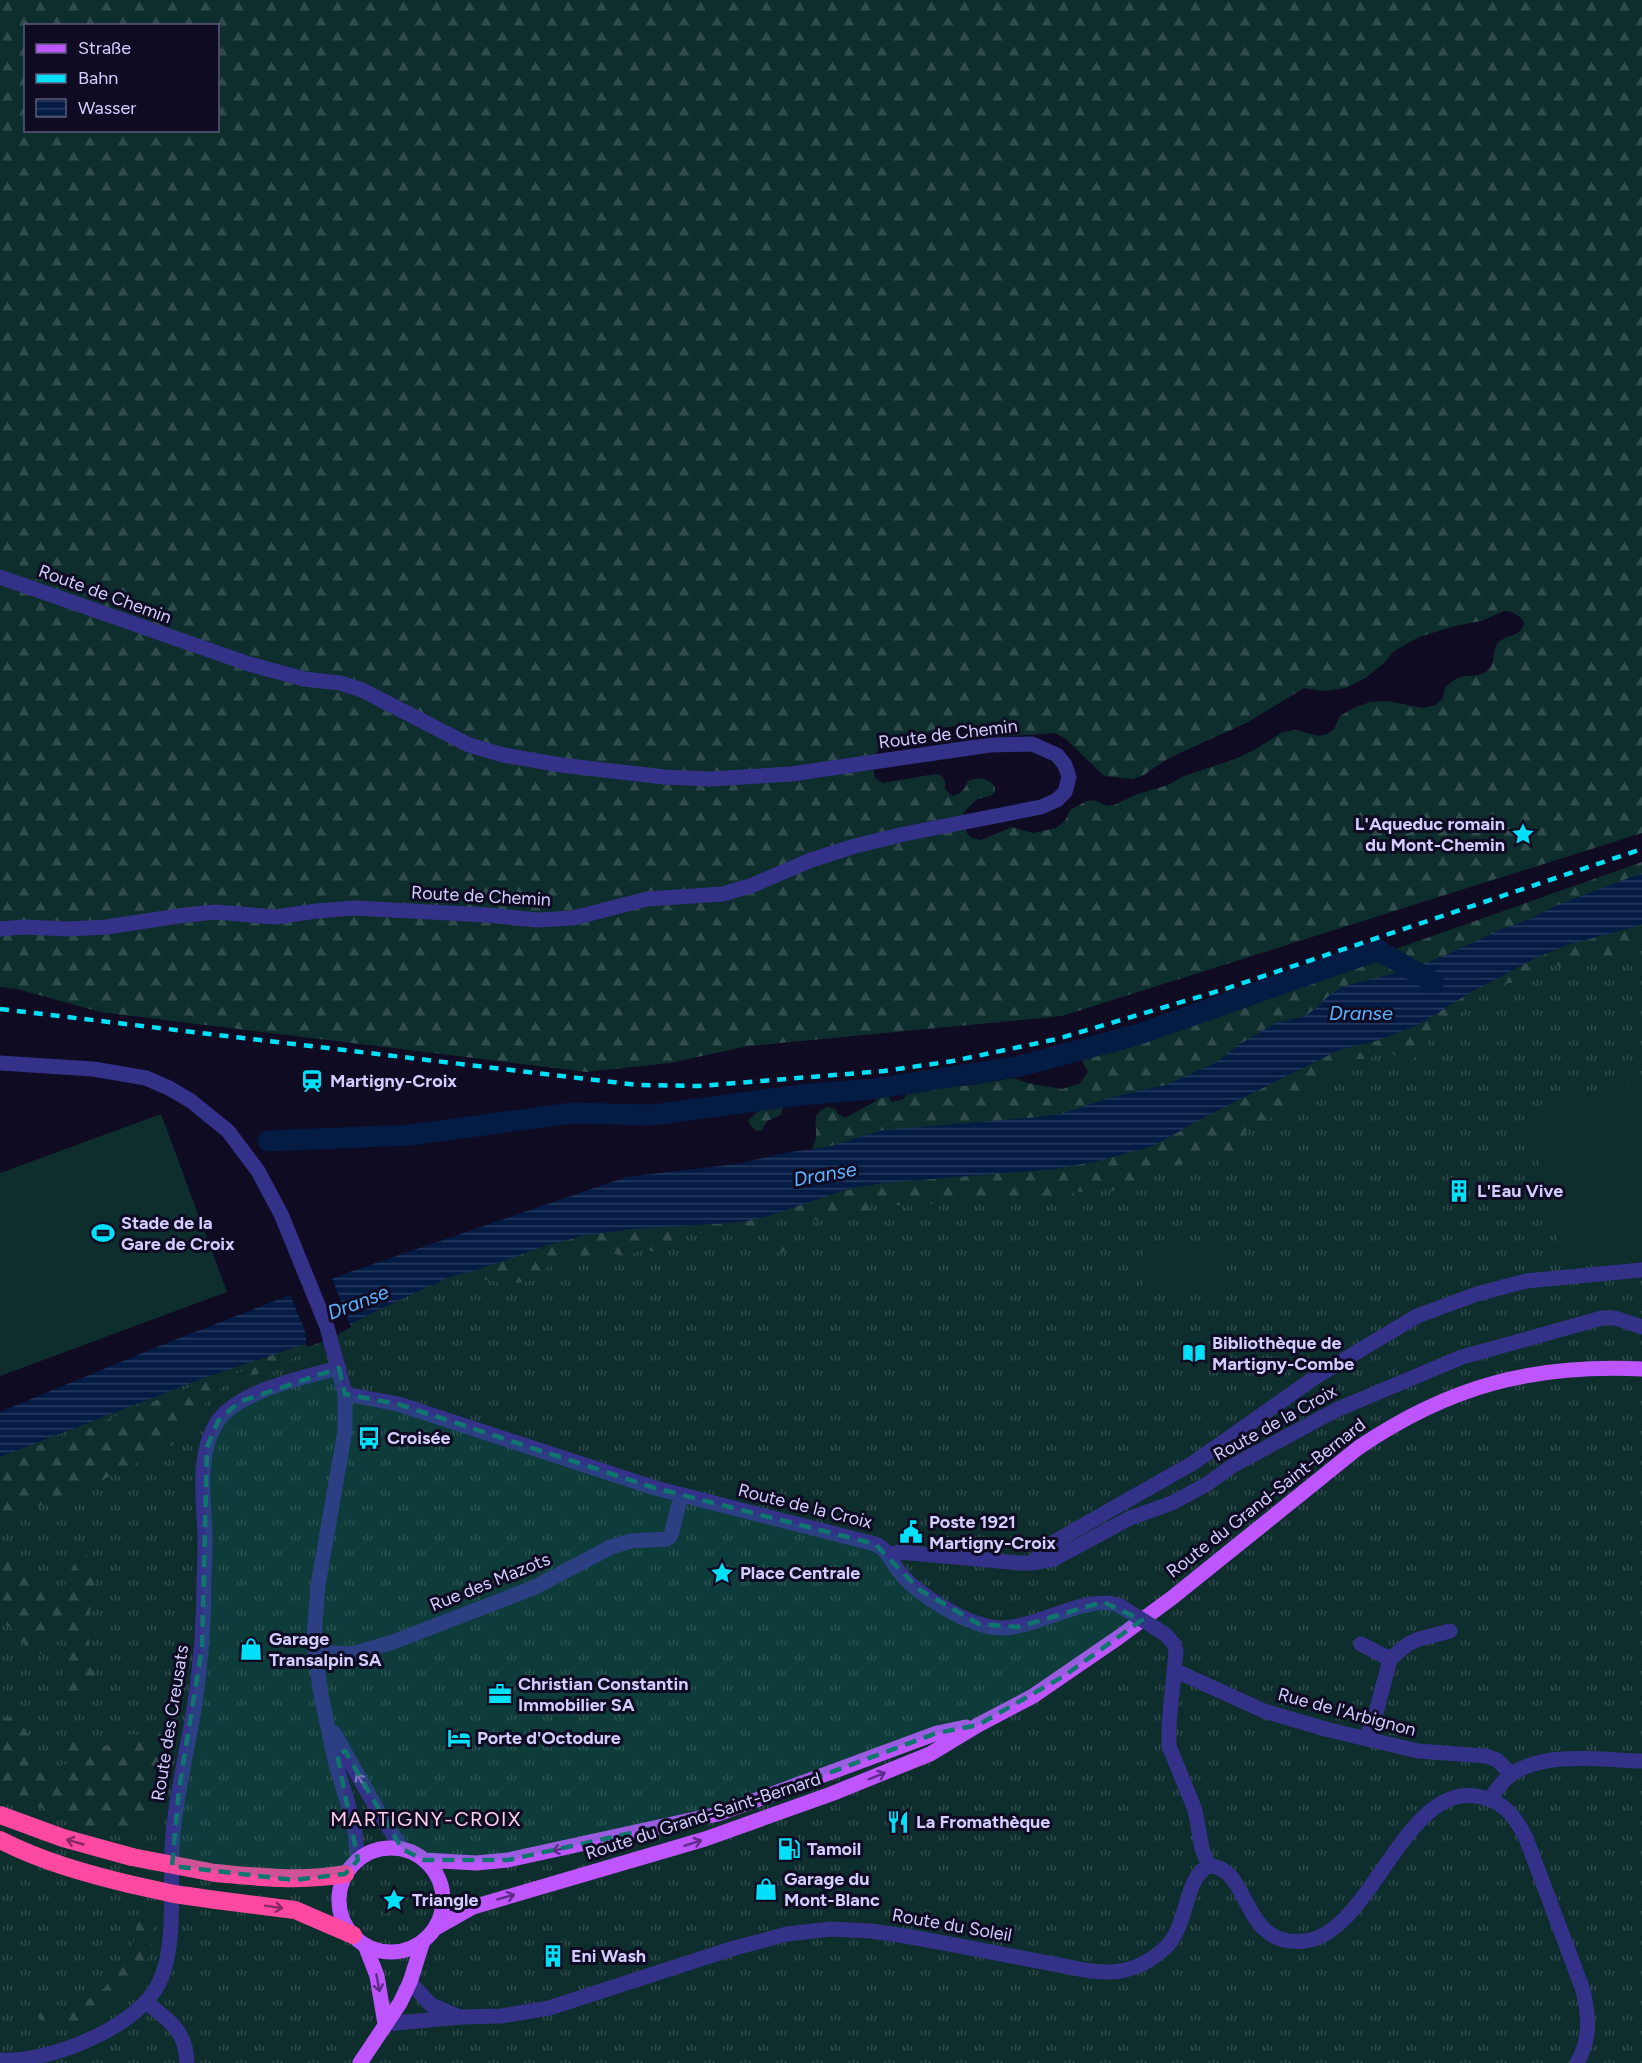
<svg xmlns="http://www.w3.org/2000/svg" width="1642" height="2063" font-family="Figtree,sans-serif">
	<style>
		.grass { fill: url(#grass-tufts) }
		.forest { fill: url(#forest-firs); fill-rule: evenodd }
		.pitch { fill: #0e2e2d }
		.water { fill: url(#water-rules) }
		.pier { fill: #0f0b23 }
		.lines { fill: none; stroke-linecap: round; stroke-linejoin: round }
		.canal { stroke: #041b44; stroke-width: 21 }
		.minor { stroke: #343188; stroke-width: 15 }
		.major { stroke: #bf55ff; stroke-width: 15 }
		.highway { stroke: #ff49a1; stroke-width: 18 }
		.rail { stroke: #00e0f9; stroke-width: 4.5; stroke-dasharray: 9 8; stroke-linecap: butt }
		.minor-bridge { stroke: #343188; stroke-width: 15 }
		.highway-bridge { stroke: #ff49a1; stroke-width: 18 }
		.oneway { stroke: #5e2c86 }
		.oneway2 { stroke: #7c78be }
		.oneway3 { stroke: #872a62 }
		.marked { fill: #0f766e; fill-opacity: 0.2; stroke: #0f766e; stroke-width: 4.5; stroke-dasharray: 12 8; stroke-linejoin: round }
		.labels { text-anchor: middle; stroke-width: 6; stroke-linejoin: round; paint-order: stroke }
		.street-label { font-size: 18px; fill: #d3ceff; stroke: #0f0b23 }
		.poi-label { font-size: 18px; font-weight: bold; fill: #d3ceff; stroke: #0f0b23; text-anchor: start }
		.water-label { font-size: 20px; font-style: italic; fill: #5cb4ff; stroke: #0f0b23 }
		.neighbourhood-label { font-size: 20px; letter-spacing: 1.5px; fill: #ffd0ee; stroke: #0f0b23 }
	</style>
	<defs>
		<pattern id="grass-tufts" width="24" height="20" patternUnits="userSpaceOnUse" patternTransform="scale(1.5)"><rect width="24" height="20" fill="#0e2e2d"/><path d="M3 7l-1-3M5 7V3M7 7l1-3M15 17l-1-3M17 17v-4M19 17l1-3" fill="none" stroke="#304b4c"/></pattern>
		<pattern id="forest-firs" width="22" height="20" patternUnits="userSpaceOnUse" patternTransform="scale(1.5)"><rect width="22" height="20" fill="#0e2e2d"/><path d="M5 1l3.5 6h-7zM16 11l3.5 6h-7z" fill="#304b4c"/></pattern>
		<pattern id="water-rules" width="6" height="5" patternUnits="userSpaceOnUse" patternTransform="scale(1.5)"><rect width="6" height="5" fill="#041b44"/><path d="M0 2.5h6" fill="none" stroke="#283b60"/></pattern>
	</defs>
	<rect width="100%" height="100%" fill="#0f0b23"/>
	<path class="grass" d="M 1642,906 L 1642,2063 L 0,2063 L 0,1440 L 585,1213 L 1198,1117 Z"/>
	<path class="forest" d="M 0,0 L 1642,0 L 1642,833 L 1062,1016 L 748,1046 L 670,1063 L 586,1072 L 100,1012 L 17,989 L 0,987 ZM 26,26 L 218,26 L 218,130 L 26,130 ZM 1504,611 C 1513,611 1520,615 1524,623 C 1520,638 1509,633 1499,642 C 1490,650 1498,663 1487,671 C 1477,678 1470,674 1460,677 C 1454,679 1449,684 1445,688 L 1443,698 L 1436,705 L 1423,708 L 1388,701 L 1370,702 L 1354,708 L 1340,716 L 1334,729 L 1327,734 L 1319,736 L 1296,730 L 1283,732 L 1254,750 L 1235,759 L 1184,776 L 1168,785 L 1135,795 L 1114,805 L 1107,806 L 1094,800 L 1087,801 L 1070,810 L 1065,821 L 1056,828 L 1033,833 L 1012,827 L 981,840 L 972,838 L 967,833 L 962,819 L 963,813 L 977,799 L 990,796 L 995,792 L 995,786 C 986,778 979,776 968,781 C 965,789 961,794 952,796 L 945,789 L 945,781 L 942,776 L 935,774 L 883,783 L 875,778 L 872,758 L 881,748 L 910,741 L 940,728 L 968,725 L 997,737 L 1055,733 L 1066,739 L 1104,776 L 1132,779 L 1144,775 L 1167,759 L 1248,722 L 1304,688 L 1322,691 L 1346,688 L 1367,677 L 1385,662 L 1394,651 L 1419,637 L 1455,626 L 1481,621 Z
		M 1642,862 L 1642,882 L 1120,1113 L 807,1159 C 810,1152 816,1143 816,1136 C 817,1121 810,1114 828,1107 L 835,1109 L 838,1114 L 845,1118 L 876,1101 L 877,1096 L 873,1093 L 844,1097 L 827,1095 L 790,1100 L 783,1107 L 781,1115 L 767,1121 L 762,1130 L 756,1131 L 750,1125 L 749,1120 L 763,1106 L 754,1096 L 759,1092 L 781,1094 L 803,1090 L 831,1089 L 855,1085 L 867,1086 L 879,1082 L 886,1084 L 889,1090 L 889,1098 L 892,1102 L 903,1099 L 910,1091 L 923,1084 L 964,1086 L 1013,1078 L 1032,1084 L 1062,1089 L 1079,1084 L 1088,1072 L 1082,1060 C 1070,1057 1058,1065 1045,1064 L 1044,1059 L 1132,1047 L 1330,972 Z
		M 1642,925 L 1642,946 L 1628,947 L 1616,957 L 1607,958 L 1591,954 L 1566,966 L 1545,965 L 1533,979 L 1526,982 L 1508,983 L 1482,995 L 1470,1003 L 1459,1015 L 1434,1027 L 1429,1032 L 1427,1047 L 1425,1052 L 1410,1061 L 1401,1061 L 1389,1050 L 1365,1059 L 1350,1059 L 1342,1063 L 1337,1077 L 1320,1085 L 1268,1120 L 1248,1128 L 1244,1134 L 1251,1142 L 1251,1146 L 1244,1151 L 1237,1150 L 1230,1154 L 1218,1150 L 1209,1150 L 1191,1162 L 1185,1162 L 1165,1172 L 1149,1176 L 1126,1188 L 1111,1191 L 1104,1188 L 1092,1194 L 1076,1191 C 1061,1201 1051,1197 1034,1197 L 1029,1203 L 990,1202 L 981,1199 L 975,1202 L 963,1201 L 950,1204 L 939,1201 L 925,1206 L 896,1205 L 883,1197 L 873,1196 L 870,1200 L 871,1210 L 802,1222 L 783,1216 L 777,1221 L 775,1227 C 783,1234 787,1238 787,1248 L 783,1252 L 776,1252 L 771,1247 L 772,1235 L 768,1229 L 762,1227 L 749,1234 L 728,1230 C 704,1243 710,1231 687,1231 C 671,1241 668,1261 645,1248 L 624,1257 L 610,1252 L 597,1263 L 591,1264 L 563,1256 C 549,1259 547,1270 538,1277 C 525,1287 485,1283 473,1274 L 473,1271 L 551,1244 L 586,1235 L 632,1229 L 742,1222 L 765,1217 L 827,1195 L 882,1183 L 1055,1169 L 1128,1153 L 1167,1139 L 1208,1115 L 1339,1050 L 1379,1040 L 1418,1025 L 1471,992 L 1540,956 L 1567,945 Z
		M 278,1343 L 300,1346 L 299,1354 L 279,1369 L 236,1379 L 222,1387 L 198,1411 L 178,1442 L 67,1498 L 17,1512 L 0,1515 L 0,1459 L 81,1430 L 193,1386 L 243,1371 Z
		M 0,1553 C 22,1562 37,1577 54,1593 L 59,1593 C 70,1582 69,1562 85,1554 L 90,1557 C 101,1588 90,1596 89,1623 C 88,1648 91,1661 96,1685 L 92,1691 L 68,1699 C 53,1681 72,1654 64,1633 L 56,1631 L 51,1635 L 41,1654 L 34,1654 C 21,1645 17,1627 0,1622 Z
		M 170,1705 L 174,1705 L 177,1709 L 178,1716 L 171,1746 L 170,1761 L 156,1816 L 147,1827 L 134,1835 L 118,1836 L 91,1828 L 0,1791 L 0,1720 C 21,1707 27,1735 34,1749 C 38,1755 45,1761 51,1766 L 64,1765 L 70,1759 L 64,1744 L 68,1738 L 77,1737 L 92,1749 L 105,1746 L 131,1734 L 156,1737 C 165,1728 162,1714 170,1705 Z
		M 138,1913 L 147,1913 C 158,1924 154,1938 150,1952 C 147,1959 146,1968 142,1974 C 125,2000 88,2036 54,2025 C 47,2023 42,2022 38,2016 C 40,2012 40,2011 44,2009 C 49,2007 52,2009 58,2009 C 70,2008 87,2002 97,1994 C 114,1981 130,1957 135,1936 C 137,1927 134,1921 138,1913 Z"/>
	<path class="pitch" d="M 1642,1082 L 1642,1257 L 1563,1267 L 1527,1109 Z
		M 161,1114 L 227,1292 L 0,1376 L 0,1173 Z
		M 1144,1242 L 1221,1246 L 1220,1291 L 1142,1288 Z"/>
	<path class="water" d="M 1642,873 L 1642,925 L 1567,945 L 1540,956 L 1471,992 L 1418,1025 L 1379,1040 L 1339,1050 L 1208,1115 L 1153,1146 L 1098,1161 L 1055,1169 L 882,1183 L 848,1189 L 765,1217 L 742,1222 L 632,1229 L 586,1235 L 551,1244 L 473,1271 L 452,1276 L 376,1311 L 329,1336 L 204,1378 L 0,1457 L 0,1412 L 159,1346 L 347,1273 L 626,1177 L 737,1164 L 784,1153 L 827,1147 L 883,1130 L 1040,1117 L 1064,1113 L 1112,1097 L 1166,1085 L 1215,1063 L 1240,1044 L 1276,1023 L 1305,1016 L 1316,1008 L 1331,994 L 1344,986 L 1396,973 L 1435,960 L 1502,929 L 1530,919 L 1555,906 Z"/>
	<path class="pier" d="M 331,1276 L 351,1327 L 330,1339 L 307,1347 L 305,1331 L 289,1292 Z"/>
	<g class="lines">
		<path class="canal" d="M 268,1141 L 411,1135 L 572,1113 L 653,1115 L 800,1095 L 874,1089 L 1020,1066 L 1136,1035 L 1378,950 L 1433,982"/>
		<path class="minor" d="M 0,577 L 249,664 L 304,679 L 340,683 L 362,690 L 469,745 L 503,755 L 561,765 L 664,777 L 710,779 L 791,774 L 990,745 L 1032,744 L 1057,755 L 1065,765 L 1069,777 L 1065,792 L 1057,800 L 1041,807 L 904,834 L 855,846 L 811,860 L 753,885 L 723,894 L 647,899 L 573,918 L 537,920 L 487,915 L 354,908 L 317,911 L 275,917 L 216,912 L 185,915 L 107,927 L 68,929 L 24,927 L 0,929
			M 0,1063 L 93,1069 L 146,1078 L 169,1088 L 191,1101 L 228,1131 L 258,1171 L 281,1214 L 327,1327 L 345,1394 L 345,1431 L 318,1585 L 314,1637 L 320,1690 L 335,1761 L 354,1824 L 358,1860
			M 345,1394 L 398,1404 L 655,1488 L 875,1544 C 889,1550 891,1563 901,1574 C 921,1597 970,1627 1000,1628 C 1035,1629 1091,1592 1120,1606
			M 889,1555 L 898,1552 L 1020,1563 L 1032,1563 L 1054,1559 L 1130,1518 L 1172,1503 L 1207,1484 L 1232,1466 L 1336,1410 L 1462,1357 L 1602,1318 L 1615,1318 L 1642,1327
			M 1032,1563 L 1054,1542 L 1193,1463 L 1317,1376 L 1417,1316 L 1477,1294 L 1526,1281 L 1642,1270
			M 1165,1634 L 1174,1644 L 1176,1651 L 1169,1725 L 1169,1746 L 1195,1810 L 1202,1849 L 1209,1866 C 1251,1866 1240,1949 1305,1941 C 1373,1933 1405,1778 1481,1797 C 1505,1802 1515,1817 1526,1838 L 1583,1990 C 1589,2016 1591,2039 1577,2063
			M 1361,1644 L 1390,1659
			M 315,1652 L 352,1654 L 393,1642 L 533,1588 L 611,1547 L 631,1541 L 666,1539 L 670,1537 L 672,1532 L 681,1495
			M 1174,1670 L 1264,1711 L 1329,1730 L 1418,1751 L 1486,1756 L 1497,1760 L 1511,1774
			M 334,1733 L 377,1809 L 402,1849
			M 1366,1738 L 1376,1713 L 1390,1659 L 1408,1644 L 1419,1639 L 1450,1631
			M 1490,1799 C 1496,1790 1503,1780 1512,1774 C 1544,1751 1604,1760 1642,1761
			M 410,1982 L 431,2005 L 455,2015
			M 146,2002 C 170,2021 186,2031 187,2063
			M 385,2024 L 461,2017 L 501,2016 L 549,2008 L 731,1949 L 787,1934 L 831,1929 L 871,1931 L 899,1935 C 947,1943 995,1953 1043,1962 C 1068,1966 1095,1975 1120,1971 C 1139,1968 1155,1958 1168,1945 C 1188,1923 1185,1876 1209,1866
			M 0,2060 C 47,2063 130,2030 155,1990 C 180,1951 168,1878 173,1834 C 177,1791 187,1751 194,1709 C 201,1666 204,1622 204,1578 C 205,1565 205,1551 205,1537 C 204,1500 196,1455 217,1422 C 238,1391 304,1377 339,1368"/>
		<path class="major" d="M339 1900a52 52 0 1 1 104 0a52 52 0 1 1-104 0Z
			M 424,1860 L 476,1863 L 508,1860 L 718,1814 L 937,1733 L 966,1727
			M 434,1929 L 473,1907 L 705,1839 L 831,1794 L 930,1754 L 978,1725 L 1033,1696 L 1119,1637 L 1173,1597 L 1358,1448 C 1449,1386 1532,1364 1642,1369
			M 365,1945 L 377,1976 L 385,2024
			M 360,2063 L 400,2003 L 410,1982 L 423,1941"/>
		<path class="highway" d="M 0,1815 L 63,1838 L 132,1857
			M 0,1840 C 41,1861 84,1873 129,1884
			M 215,1873 C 261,1877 299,1882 345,1874
			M 216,1900 L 295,1910 L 353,1935"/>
		<path class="rail" d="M 0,1009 L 637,1085 L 699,1086 L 884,1071 L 953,1061 L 1057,1039 L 1222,990 L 1642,849"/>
		<path class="minor-bridge" d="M 1120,1606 L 1165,1634"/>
		<path class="highway-bridge" d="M 132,1857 L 215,1873
			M 129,1884 L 174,1894 L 216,1900"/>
	</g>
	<defs><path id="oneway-shaft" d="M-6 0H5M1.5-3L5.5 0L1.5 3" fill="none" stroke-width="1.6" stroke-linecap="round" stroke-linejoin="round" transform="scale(1.5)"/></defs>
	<g class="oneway">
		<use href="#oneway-shaft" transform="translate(877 1776) rotate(-22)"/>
		<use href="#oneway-shaft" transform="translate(693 1843) rotate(-18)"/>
		<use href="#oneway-shaft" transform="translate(561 1849) rotate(168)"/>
		<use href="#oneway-shaft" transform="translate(506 1897) rotate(-16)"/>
		<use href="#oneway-shaft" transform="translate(378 1983) rotate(79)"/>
	</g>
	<use class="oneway2" href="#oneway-shaft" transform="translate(361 1781) rotate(-120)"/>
	<g class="oneway3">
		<use href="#oneway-shaft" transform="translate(75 1842) rotate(-164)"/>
		<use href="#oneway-shaft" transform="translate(274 1907) rotate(9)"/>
	</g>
	<path class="marked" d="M 339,1368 L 345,1394 L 398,1404 L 655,1488 L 875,1544 L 920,1590 L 979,1624 L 1018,1627 L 1103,1602 L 1142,1620 L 1064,1676 L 978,1725 L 937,1733 L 718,1814 L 508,1860 L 424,1860 L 402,1849 L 345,1751 L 337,1753 L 358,1860 L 345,1874 L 294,1880 L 172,1866 L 179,1789 L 202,1647 L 207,1447 L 218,1421 L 239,1402 Z"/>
	<defs>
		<g id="sight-bare" transform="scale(1.8)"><path d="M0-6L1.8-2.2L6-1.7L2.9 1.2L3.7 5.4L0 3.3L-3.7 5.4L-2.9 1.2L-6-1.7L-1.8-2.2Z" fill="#00e0f9" stroke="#0f0b23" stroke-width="2.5" paint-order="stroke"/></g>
		<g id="station-bare" transform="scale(1.8)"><path d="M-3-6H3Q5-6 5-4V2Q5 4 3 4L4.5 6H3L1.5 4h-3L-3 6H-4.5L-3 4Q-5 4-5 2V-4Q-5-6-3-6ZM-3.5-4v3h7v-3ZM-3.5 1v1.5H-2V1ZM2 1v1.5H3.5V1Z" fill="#00e0f9" stroke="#0f0b23" stroke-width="2.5" paint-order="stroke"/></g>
		<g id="building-bare" transform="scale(1.8)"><path d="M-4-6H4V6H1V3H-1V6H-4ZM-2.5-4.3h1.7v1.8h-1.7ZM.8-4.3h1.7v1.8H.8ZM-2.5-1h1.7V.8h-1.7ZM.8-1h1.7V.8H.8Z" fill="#00e0f9" stroke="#0f0b23" stroke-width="2.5" paint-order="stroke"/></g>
		<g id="stadium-bare" transform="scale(1.8)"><path d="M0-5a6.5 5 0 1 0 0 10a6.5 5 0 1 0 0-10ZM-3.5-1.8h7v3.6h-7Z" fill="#00e0f9" stroke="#0f0b23" stroke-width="2.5" paint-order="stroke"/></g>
		<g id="library-bare" transform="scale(1.8)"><path d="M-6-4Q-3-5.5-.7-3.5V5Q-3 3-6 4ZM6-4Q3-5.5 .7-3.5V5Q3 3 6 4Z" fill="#00e0f9" stroke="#0f0b23" stroke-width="2.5" paint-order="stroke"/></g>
		<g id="bus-bare" transform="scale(1.8)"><path d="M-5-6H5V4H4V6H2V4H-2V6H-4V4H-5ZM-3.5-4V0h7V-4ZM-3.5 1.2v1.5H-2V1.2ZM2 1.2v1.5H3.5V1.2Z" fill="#00e0f9" stroke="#0f0b23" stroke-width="2.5" paint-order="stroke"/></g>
		<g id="civic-bare" transform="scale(1.8)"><path d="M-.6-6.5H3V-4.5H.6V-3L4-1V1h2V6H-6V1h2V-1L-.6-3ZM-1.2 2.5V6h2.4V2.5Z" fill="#00e0f9" stroke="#0f0b23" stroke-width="2.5" paint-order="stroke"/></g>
		<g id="shop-bare" transform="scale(1.8)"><path d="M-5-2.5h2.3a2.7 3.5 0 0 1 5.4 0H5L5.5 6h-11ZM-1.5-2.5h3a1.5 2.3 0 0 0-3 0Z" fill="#00e0f9" stroke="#0f0b23" stroke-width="2.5" paint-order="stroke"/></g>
		<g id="office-bare" transform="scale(1.8)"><path d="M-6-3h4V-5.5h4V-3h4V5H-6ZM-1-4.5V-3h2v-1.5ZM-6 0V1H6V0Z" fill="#00e0f9" stroke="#0f0b23" stroke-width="2.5" paint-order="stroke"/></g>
		<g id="hotel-bare" transform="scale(1.8)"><path d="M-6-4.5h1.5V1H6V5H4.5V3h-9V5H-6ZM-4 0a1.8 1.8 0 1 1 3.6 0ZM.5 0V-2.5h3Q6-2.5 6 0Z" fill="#00e0f9" stroke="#0f0b23" stroke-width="2.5" paint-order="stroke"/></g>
		<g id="restaurant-bare" transform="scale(1.8)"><path d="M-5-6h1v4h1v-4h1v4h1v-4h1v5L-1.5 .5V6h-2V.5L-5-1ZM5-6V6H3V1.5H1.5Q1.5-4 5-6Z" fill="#00e0f9" stroke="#0f0b23" stroke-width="2.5" paint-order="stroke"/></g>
		<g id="fuel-bare" transform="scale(1.8)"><path d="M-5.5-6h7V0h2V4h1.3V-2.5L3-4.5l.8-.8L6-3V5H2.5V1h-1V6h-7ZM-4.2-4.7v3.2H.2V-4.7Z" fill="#00e0f9" stroke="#0f0b23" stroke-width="2.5" paint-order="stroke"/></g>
	</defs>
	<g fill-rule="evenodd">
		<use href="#sight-bare" x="1523" y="834"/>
		<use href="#station-bare" x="312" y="1081"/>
		<use href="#building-bare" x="1459" y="1191"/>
		<use href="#stadium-bare" x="103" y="1233"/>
		<use href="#library-bare" x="1194" y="1353"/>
		<use href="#bus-bare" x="369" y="1438"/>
		<use href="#civic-bare" x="911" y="1532"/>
		<use href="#sight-bare" x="722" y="1573"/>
		<use href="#shop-bare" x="251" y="1649"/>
		<use href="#office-bare" x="500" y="1694"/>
		<use href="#hotel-bare" x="459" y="1738"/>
		<use href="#restaurant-bare" x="898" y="1822"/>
		<use href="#fuel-bare" x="789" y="1849"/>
		<use href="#shop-bare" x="766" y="1889"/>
		<use href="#sight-bare" x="394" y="1900"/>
		<use href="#building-bare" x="553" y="1956"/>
	</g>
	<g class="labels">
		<g class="street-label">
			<text transform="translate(105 594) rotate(20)" y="6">Route de Chemin</text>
			<text transform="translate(948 734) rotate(-7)" y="6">Route de Chemin</text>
			<text transform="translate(481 896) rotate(3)" y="6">Route de Chemin</text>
			<text transform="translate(1275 1423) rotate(-29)" y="6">Route de la Croix</text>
			<text transform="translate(1266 1498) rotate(-38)" y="6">Route du Grand-Saint-Bernard</text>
			<text transform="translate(805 1506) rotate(14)" y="6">Route de la Croix</text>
			<text transform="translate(490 1582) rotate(-22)" y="6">Rue des Mazots</text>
			<text transform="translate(1347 1712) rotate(15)" y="6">Rue de l'Arbignon</text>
			<text transform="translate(170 1723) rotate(-81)" y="6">Route des Creusats</text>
			<text transform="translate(703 1816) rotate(-18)" y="6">Route du Grand-Saint-Bernard</text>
			<text transform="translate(952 1925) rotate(10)" y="6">Route du Soleil</text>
		</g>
		<g class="poi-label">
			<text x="1505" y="830" text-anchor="end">L'Aqueduc romain<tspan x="1505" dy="21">du Mont-Chemin</tspan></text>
			<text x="330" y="1087">Martigny-Croix</text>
			<text x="1477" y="1197">L'Eau Vive</text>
			<text x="121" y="1229">Stade de la<tspan x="121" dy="21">Gare de Croix</tspan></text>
			<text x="1212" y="1349">Bibliothèque de<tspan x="1212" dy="21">Martigny-Combe</tspan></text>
			<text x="387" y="1444">Croisée</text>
			<text x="929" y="1528">Poste 1921<tspan x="929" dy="21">Martigny-Croix</tspan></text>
			<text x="740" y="1579">Place Centrale</text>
			<text x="269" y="1645">Garage<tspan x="269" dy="21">Transalpin SA</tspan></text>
			<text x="518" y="1690">Christian Constantin<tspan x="518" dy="21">Immobilier SA</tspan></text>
			<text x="477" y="1744">Porte d'Octodure</text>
			<text x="916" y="1828">La Fromathèque</text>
			<text x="807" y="1855">Tamoil</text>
			<text x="784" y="1885">Garage du<tspan x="784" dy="21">Mont-Blanc</tspan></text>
			<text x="412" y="1906">Triangle</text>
			<text x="571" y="1962">Eni Wash</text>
		</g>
		<g class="water-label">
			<text x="1361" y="1020">Dranse</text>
			<text transform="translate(825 1174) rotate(-10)" y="7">Dranse</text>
			<text transform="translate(358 1302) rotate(-21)" y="7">Dranse</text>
		</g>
		<g class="neighbourhood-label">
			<text x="426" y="1826">MARTIGNY-CROIX</text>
		</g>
	</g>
	<rect x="24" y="24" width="195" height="108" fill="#0f0b23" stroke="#5d597b" stroke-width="1.5"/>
	<rect x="36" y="44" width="30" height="9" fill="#bf55ff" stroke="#5d597b" stroke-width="1.5"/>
	<text x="78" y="54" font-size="18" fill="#d3ceff">Straße</text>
	<rect x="36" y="74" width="30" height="9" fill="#00e0f9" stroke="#5d597b" stroke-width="1.5"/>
	<text x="78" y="84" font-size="18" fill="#d3ceff">Bahn</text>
	<rect x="36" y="99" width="30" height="18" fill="url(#water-rules)" stroke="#5d597b" stroke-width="1.5"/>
	<text x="78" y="114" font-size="18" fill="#d3ceff">Wasser</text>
</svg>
